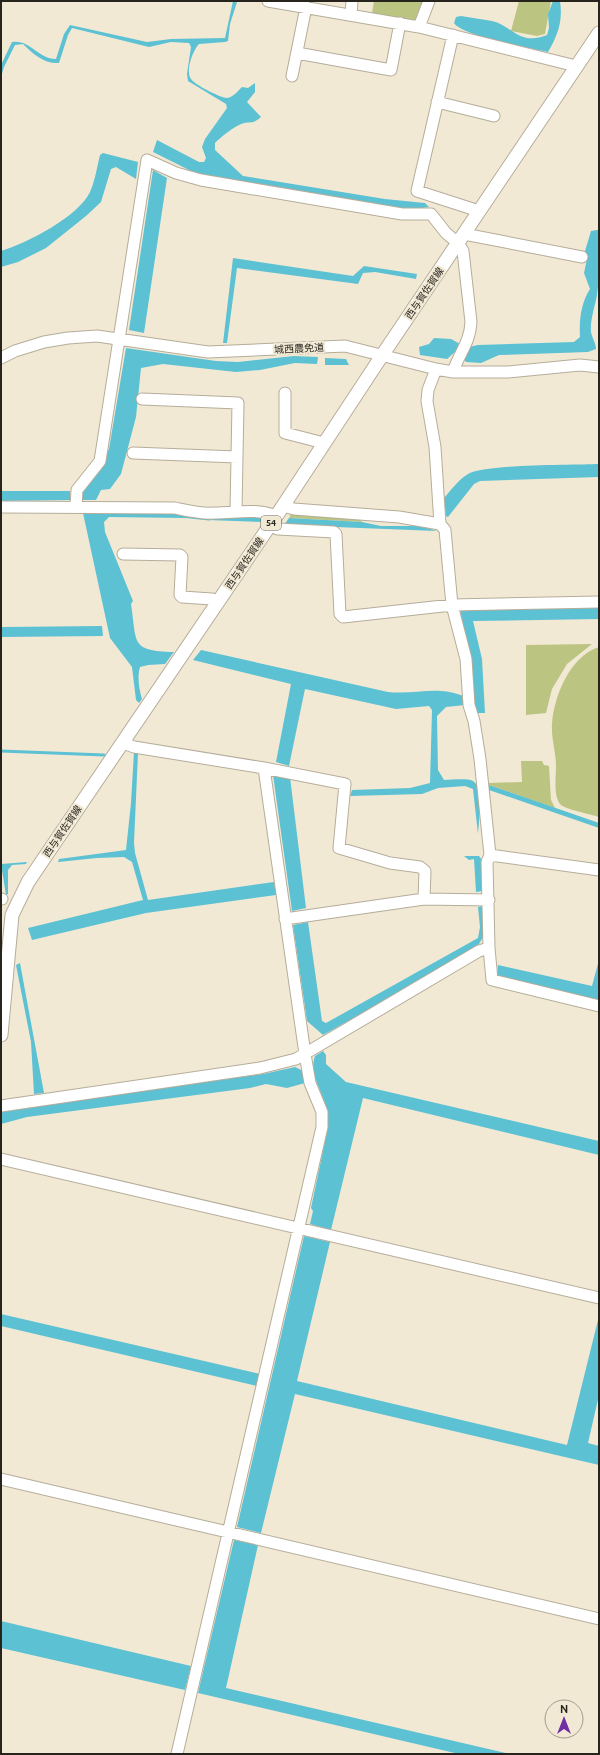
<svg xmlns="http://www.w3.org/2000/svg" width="600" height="1755" font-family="Ubuntu,'Noto Sans JP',sans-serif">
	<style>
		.green { fill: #bcc481 }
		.water { fill: #5cc1d3 }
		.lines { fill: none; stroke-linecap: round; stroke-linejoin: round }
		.stream { stroke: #5cc1d3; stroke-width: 3 }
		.minor-casing { stroke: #b5ad9a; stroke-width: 13 }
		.major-casing { stroke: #b5ad9a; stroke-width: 15 }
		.minor { stroke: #fff; stroke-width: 11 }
		.major { stroke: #fff; stroke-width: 13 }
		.labels { text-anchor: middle; stroke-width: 4; stroke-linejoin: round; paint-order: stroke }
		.shield { fill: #f2e9d5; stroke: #645f54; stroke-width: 1 }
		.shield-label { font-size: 9px; font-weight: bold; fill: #27241d }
		.street-label { font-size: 10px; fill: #27241d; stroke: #f2e9d5 }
	</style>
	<rect width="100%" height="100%" fill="#f2e9d5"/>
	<path class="green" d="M 374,1 L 424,1 L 416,22 L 372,13 Z
		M 519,1 L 551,1 L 545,34 L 537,36 L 511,31 Z
		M 292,512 L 358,517 L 362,522 L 289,518 Z
		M 592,644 L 567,664 L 552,689 L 546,713 L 526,715 L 526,645 Z
		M 599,647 L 599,817 C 590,814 568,810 561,805 C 553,798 556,776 556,766 C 556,752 551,738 552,724 C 554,696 570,656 599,647 Z
		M 521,761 L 542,761 L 544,765 L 549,766 L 551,800 L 555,808 L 489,785 L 488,783 L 522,782 Z"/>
	<path class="water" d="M 233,1 L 237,2 L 230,24 L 228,41 L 225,42 L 199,44 C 193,50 185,71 191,79 C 195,85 221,98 227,98 C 233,97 238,91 242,87 L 248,88 L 255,83 L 255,92 L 247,102 L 261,117 C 251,126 250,120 241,124 C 232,128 222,136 215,143 L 215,150 L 243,176 L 385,199 L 425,203 L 429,207 L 410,210 L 402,209 L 214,178 L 191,171 L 153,152 L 157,140 L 199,162 L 204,162 L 206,158 L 202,147 L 205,139 L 227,108 L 226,104 L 188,81 L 187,74 L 191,47 L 189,43 L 171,42 L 149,47 L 72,28 L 68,35 L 59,63 C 44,64 33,54 23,44 L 15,45 L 4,67 L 1,77 L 1,65 L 12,42 C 30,39 38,59 56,59 L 64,34 L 70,25 L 147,42 L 171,39 L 225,38 Z
		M 553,1 L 560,1 C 563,21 558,35 548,52 C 530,48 462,36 454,23 L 456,17 L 461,16 C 471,18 482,19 492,21 C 513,26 519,46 547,35 L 549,28 L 548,14 Z
		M 103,153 L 138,162 L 136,179 L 116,167 L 111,169 L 101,202 L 86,216 L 46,248 L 18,262 L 1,267 L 1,251 C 27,243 78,217 90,192 C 95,181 97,167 100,155 Z
		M 153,170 L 167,178 L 144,333 L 129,330 Z
		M 597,230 L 599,230 C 599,251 600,274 597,295 C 595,307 590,319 591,332 C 592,338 596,343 596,349 L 588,352 L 499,355 L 481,363 L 466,362 L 462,357 L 469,347 L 478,345 L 574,342 L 580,337 C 579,320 581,303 590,289 L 584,273 L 587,259 L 585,251 L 591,231 Z
		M 233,258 L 353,276 L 364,266 L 417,274 L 416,279 L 375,272 L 363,273 L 358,284 L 237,268 L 227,343 L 223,343 Z
		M 434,338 L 451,339 L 460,344 L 456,351 L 447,359 L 420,355 L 419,347 L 429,344 Z
		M 126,348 L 216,361 L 238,362 L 294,356 L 318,357 L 317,364 L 295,363 L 260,370 L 236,372 L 163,364 L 141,368 L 136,417 L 121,474 L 110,489 L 101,490 L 96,500 L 82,500 L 82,491 L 101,466 L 109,449 Z
		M 325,358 L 346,359 L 349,365 L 325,365 Z
		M 599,464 L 599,477 L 480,481 L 474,484 L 448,517 L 446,516 L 444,498 C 451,490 459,479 468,474 C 482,464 576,465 599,464 Z
		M 1,491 L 70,491 L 70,500 L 1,501 Z
		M 100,511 L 174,513 L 184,515 L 184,518 L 109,517 L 104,522 L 105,532 L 133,601 L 131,604 C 137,643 130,651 174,652 L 165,664 L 148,665 L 140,667 C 137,677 139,689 142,699 L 139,703 L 136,700 L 132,667 L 110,638 L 83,513 Z
		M 207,518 L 262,518 L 263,522 L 207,520 Z
		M 289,518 L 362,522 L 381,526 L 419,526 L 437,531 L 284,525 Z
		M 599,608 L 599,619 L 473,621 L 482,659 L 485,713 L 477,713 L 474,704 L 470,660 L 460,609 Z
		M 102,626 L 103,636 L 1,637 L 1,627 Z
		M 201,650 L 388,692 C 417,695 434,685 464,696 L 465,705 L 446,707 L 437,716 L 438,770 L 444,780 C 452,780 466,778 473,781 C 483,786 479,823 478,834 L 473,789 L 465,786 L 438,788 L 422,794 L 350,796 L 352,790 L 410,788 L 430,783 L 432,710 L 429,706 L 396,709 L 305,689 L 289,766 L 276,762 L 291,684 L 193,660 Z
		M 134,752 L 138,753 L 134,843 L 135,853 L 148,900 L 274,882 L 276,895 L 146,913 L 32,940 L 28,928 L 143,900 L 132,862 L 124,857 L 97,858 L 58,862 L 59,859 L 126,850 L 131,803 Z
		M 273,775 L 290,777 L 306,908 L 292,911 Z
		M 486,784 L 599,823 L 599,828 L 486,789 Z
		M 464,856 L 479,856 L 482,860 L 483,891 L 476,892 L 474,859 L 469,860 Z
		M 27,862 L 26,864 L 12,865 L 8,870 L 8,894 L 6,895 L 1,864 Z
		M 483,906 L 483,937 L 479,944 L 404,990 L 323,1035 L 307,1021 L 293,925 L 308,922 L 322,1021 L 326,1023 L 478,938 L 480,927 L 478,907 Z
		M 599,960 L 599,1001 L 497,977 L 498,965 L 592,986 Z
		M 20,963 L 44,1093 L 34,1094 L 31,1042 L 16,965 Z
		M 323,1051 L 326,1055 L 326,1064 L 346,1082 L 599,1141 L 599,1155 L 363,1098 L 331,1230 L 310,1224 L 313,1211 L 311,1208 L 327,1132 C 327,1122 327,1113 325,1104 C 320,1087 309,1073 315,1056 Z
		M 295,1067 L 303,1071 L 305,1083 L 287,1088 L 266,1084 L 250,1088 L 27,1117 L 1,1124 L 2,1111 L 19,1106 L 263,1074 Z
		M 304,1236 L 330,1242 L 297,1381 L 567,1445 L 599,1316 L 599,1395 L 588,1443 L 599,1446 L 599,1465 L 295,1394 L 261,1533 L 237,1527 Z
		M 1,1314 L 260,1374 L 257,1386 L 1,1326 Z
		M 234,1540 L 258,1545 L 226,1688 L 510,1754 L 459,1754 L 198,1693 Z
		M 1,1621 L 191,1666 L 185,1690 L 1,1648 Z"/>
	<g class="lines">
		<path class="stream" d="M 181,516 L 209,519
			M 1,751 L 104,755"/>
		<g class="minor-casing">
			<path id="minor" d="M 268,1 L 419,27 L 576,66
				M 351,15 L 352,1
				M 419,27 L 429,1
				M 453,35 L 417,191 L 479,211
				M 297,53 L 391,70 L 400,23
				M 292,76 L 306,7
				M 437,102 L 494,116
				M 464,234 L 582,257
				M 1,358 L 15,351 L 44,342 L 68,338 L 97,336 L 208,352 L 345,346 L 436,369 L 453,372 L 508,372 L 580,365 L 599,367
				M 436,369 L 428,390 L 427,401 L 435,447 L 440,524 L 445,530 L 452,605 L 466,659 L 469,705 L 474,721 L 480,759 L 490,855
				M 285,393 L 285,433 L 324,443
				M 142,399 L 238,403 L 236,511
				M 133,453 L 237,457
				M 283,506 L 294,509 L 399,517 L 440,524
				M 1,507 L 175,508 C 189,511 201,514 215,513 C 236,513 256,508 276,516
				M 76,507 L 77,490 L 100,461 L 147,160 L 176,173 L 201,180 L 402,214 L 431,214 L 446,233 L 458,243 L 463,251 L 471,322 C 470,343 459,353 453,372
				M 269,526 L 278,529 L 334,532 L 336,534 L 340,614 L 343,617 L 452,605 L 599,602
				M 123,554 L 180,555 L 182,557 L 180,595 L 182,597 L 212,599 L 218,601
				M 123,743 L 134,747 L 264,768 L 345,784 L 339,848 L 390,863 L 420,867 L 425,871 L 424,899 L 489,900
				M 1,899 L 2,899
				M 285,919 L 424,899
				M 489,948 L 492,980 L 599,1006
				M 1,1106 L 260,1068 L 296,1059 L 479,951 L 489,948 L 487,862 L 490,855 L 599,870
				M 1,1159 L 599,1298
				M 1,1479 L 599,1619
				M 177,1754 L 322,1127 L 322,1112 L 310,1083 L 305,1054 L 264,768"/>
		</g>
		<g class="major-casing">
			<path id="major" d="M 1,1035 L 12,915 L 28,882 L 283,506 L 383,354 L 599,33"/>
		</g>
		<use href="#minor" class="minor"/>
		<use href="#major" class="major"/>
	</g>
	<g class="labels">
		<rect class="shield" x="261" y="516" width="20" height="14" rx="3"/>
		<g class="shield-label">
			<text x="271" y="526">54</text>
		</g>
		<g class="street-label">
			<text transform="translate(424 293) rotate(-56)" y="4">西与賀佐賀線</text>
			<text transform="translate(299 348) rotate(-3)" y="4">城西農免道</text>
			<text transform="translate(244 563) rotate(-56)" y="4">西与賀佐賀線</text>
			<text transform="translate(62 831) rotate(-56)" y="4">西与賀佐賀線</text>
		</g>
	</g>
	<rect width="600" height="1755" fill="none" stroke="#27241d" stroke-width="4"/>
	<g transform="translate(564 1719)"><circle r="19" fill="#f2e9d5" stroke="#a19a8b"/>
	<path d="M0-3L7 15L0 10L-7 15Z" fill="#712fa3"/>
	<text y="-6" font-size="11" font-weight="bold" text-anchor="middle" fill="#27241d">N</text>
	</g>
</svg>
